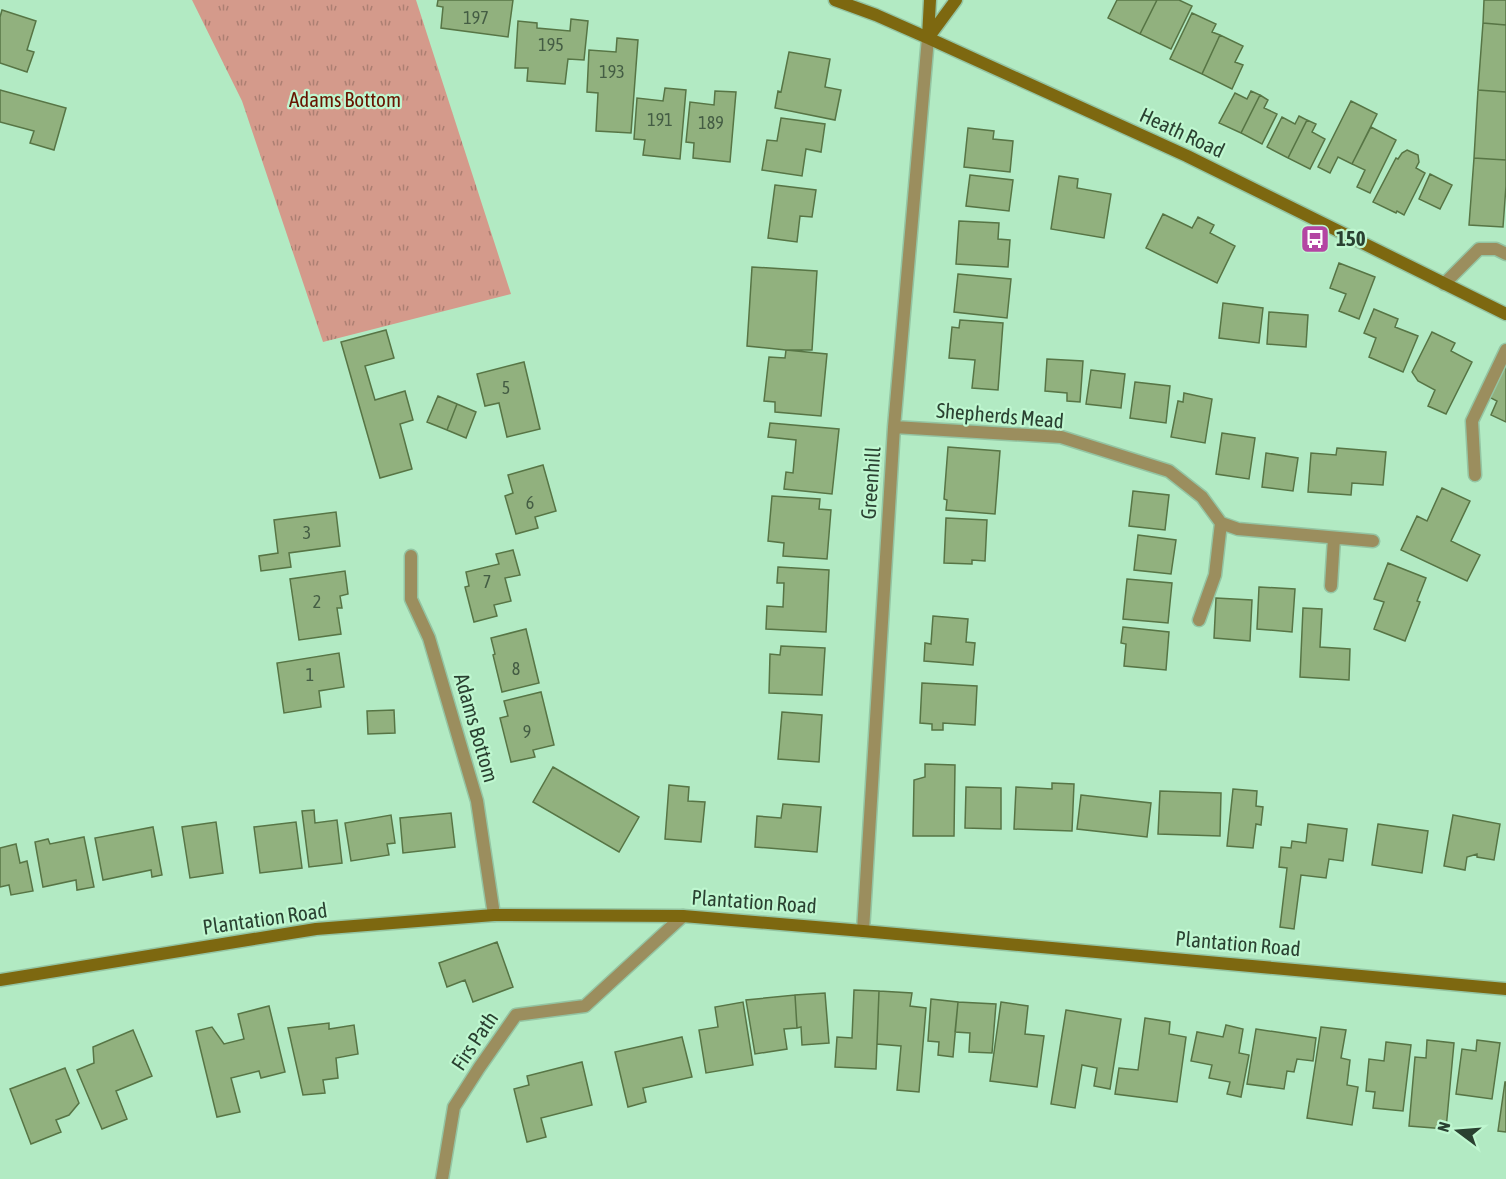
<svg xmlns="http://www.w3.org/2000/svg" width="1506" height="1179" font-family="'Asap Condensed',sans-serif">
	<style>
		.park { fill: url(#park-tufts) }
		.building { fill: #91b17e; stroke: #577545; stroke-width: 1.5 }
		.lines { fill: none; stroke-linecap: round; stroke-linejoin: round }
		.lane-casing { stroke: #94c5a3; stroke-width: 15 }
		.street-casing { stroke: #94c5a3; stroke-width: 15 }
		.secondary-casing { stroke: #94c5a3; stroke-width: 15 }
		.lane { stroke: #9b8e5e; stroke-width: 12 }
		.street { stroke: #9b8e5e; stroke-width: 12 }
		.secondary { stroke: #7d6810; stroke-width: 12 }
		.labels { text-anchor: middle; stroke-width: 4.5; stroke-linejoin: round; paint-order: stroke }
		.number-label { font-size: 18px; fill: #445d44 }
		.park-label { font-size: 21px; fill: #671401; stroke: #bff7d0 }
		.street-label { font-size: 21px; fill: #2a4131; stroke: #bff7d0 }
		.poi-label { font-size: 21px; font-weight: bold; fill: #2a4131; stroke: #bff7d0; text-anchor: start }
	</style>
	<defs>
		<pattern id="park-tufts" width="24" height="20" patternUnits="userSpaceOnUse" patternTransform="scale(1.5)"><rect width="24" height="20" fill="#d49a8b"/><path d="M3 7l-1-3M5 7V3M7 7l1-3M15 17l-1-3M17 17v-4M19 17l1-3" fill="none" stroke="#ac7f72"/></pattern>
	</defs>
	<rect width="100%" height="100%" fill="#b2eac3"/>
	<path class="park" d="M 192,0 L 416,0 L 511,294 L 323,342 L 242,101 Z"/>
	<path class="building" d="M 438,0 L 513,0 L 508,37 L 441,28 L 443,7 L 437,6 Z
		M 1117,0 L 1157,0 L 1140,34 L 1108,18 Z
		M 1157,0 L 1179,0 L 1192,6 L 1171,49 L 1140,34 Z
		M 1484,0 L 1506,0 L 1506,25 L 1483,23 Z
		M 2,10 L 36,21 L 27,50 L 34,52 L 27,72 L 0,63 L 0,17 Z
		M 1192,13 L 1216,24 L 1212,32 L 1220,35 L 1202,74 L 1170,59 Z
		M 571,19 L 588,21 L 584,60 L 568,59 L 565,84 L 527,81 L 528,68 L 515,68 L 518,21 L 537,23 L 537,28 L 570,31 Z
		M 1483,23 L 1506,25 L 1506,92 L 1478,90 Z
		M 1220,35 L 1243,46 L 1235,62 L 1243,65 L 1232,89 L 1202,74 Z
		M 617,38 L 638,40 L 631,133 L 596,131 L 598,93 L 587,92 L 589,50 L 616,52 Z
		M 789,52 L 830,59 L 825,87 L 841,90 L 835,120 L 775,108 L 778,91 L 781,92 Z
		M 665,88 L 686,90 L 680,159 L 643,155 L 645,140 L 634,139 L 637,98 L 663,101 Z
		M 0,90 L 66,108 L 54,150 L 30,143 L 34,131 L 0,122 Z
		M 1478,90 L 1506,92 L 1506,160 L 1474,158 Z
		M 715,91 L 736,92 L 730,162 L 693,158 L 694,143 L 686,142 L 690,102 L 714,105 Z
		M 1251,91 L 1260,95 L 1241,133 L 1219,123 L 1235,93 L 1247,99 Z
		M 1260,95 L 1268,100 L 1264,108 L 1277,114 L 1262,144 L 1241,133 Z
		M 1351,101 L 1377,114 L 1352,164 L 1338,157 L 1330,173 L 1318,167 Z
		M 1299,116 L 1307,120 L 1288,158 L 1267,147 L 1282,117 L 1295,124 Z
		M 781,118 L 825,124 L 821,152 L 806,149 L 802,176 L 762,170 L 767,140 L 777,141 Z
		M 1307,120 L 1316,124 L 1312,132 L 1325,139 L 1310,169 L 1288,158 Z
		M 1371,127 L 1396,140 L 1370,193 L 1357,187 L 1365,170 L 1352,164 Z
		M 968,128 L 994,131 L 993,139 L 1013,141 L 1010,172 L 964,167 Z
		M 1407,150 L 1418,155 L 1419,162 L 1416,168 L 1425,173 L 1404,215 L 1397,211 L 1396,213 L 1373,202 L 1396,158 L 1398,159 L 1402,153 Z
		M 1474,158 L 1506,160 L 1506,186 L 1503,227 L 1469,225 Z
		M 1430,174 L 1452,185 L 1440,209 L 1419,199 Z
		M 970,175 L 1013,180 L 1009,211 L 966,206 Z
		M 1059,176 L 1078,179 L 1077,188 L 1111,194 L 1104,238 L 1051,229 Z
		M 775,185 L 816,190 L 812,217 L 800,216 L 797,242 L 768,238 Z
		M 1163,214 L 1192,228 L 1198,217 L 1214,225 L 1210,233 L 1235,246 L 1217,283 L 1146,248 Z
		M 959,221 L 999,223 L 998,239 L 1010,240 L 1008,267 L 956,264 Z
		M 1339,263 L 1375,277 L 1359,319 L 1339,311 L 1346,294 L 1330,288 Z
		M 752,267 L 817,271 L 812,350 L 786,350 L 747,346 Z
		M 958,274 L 1011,279 L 1007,318 L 954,312 Z
		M 1223,303 L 1263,308 L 1259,343 L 1219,338 Z
		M 1374,309 L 1398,319 L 1395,327 L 1418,336 L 1403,372 L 1369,357 L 1376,338 L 1364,333 Z
		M 1269,312 L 1308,315 L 1306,347 L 1267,344 Z
		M 960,320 L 1003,323 L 998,390 L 972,388 L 975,360 L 949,358 L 952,327 L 959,328 Z
		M 386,330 L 394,358 L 365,366 L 375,400 L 405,391 L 413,420 L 400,424 L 412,469 L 380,478 L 341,342 Z
		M 1432,332 L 1455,343 L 1451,351 L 1472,362 L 1446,414 L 1428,406 L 1435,390 L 1418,381 L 1412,372 Z
		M 786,350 L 827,354 L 821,416 L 775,412 L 775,402 L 764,401 L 769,357 L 785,358 Z
		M 1047,359 L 1083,361 L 1080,402 L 1067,401 L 1067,393 L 1045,391 Z
		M 1506,360 L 1506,422 L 1491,415 L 1497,401 L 1489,397 Z
		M 524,362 L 540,429 L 507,437 L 499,403 L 485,406 L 477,374 Z
		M 1091,370 L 1125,374 L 1121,408 L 1086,404 Z
		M 1135,382 L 1170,386 L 1166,423 L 1130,418 Z
		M 1184,393 L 1212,399 L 1205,443 L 1171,437 L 1178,401 L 1183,402 Z
		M 438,396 L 457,404 L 447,430 L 427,422 Z
		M 457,404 L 476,412 L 466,438 L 447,430 Z
		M 770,423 L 839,429 L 832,494 L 784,489 L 786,472 L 793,473 L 796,440 L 768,437 Z
		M 1222,433 L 1255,438 L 1249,479 L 1216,474 Z
		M 948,447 L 1000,451 L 995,514 L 946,510 L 947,500 L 944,499 Z
		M 1337,448 L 1386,452 L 1383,485 L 1352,483 L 1351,495 L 1308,492 L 1311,453 L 1336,455 Z
		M 1266,453 L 1298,458 L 1293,491 L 1262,487 Z
		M 543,465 L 556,511 L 535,517 L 538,528 L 516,534 L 505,496 L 513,493 L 508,475 Z
		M 1442,488 L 1470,501 L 1451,541 L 1480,555 L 1467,581 L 1401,550 L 1417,516 L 1427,521 Z
		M 1133,491 L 1169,495 L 1165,530 L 1129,526 Z
		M 772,496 L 820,499 L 819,509 L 831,510 L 827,559 L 783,556 L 784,543 L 768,541 Z
		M 336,512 L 340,546 L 289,553 L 291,567 L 261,571 L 259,556 L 278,553 L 274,520 Z
		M 946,518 L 987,520 L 985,561 L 972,560 L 972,564 L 944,563 Z
		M 1138,535 L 1176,540 L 1171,574 L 1134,570 Z
		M 513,550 L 520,575 L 505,578 L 511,601 L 494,605 L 497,616 L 474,622 L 465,587 L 469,586 L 466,572 L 499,564 L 496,554 Z
		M 1388,563 L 1426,578 L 1417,601 L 1420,602 L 1405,641 L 1374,629 L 1384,602 L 1374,599 Z
		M 778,567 L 829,570 L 826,632 L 766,629 L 767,606 L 783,607 L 784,583 L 777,583 Z
		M 345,571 L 348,594 L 340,596 L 342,608 L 337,608 L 341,634 L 299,640 L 290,579 Z
		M 1127,579 L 1172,583 L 1168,623 L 1123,619 Z
		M 1259,587 L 1295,589 L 1292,632 L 1257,629 Z
		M 1216,598 L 1252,600 L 1250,641 L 1214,638 Z
		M 1303,608 L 1322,609 L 1320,647 L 1350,649 L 1349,680 L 1300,677 Z
		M 933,616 L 968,619 L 966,642 L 975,643 L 973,665 L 924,661 L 925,643 L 931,644 Z
		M 1123,627 L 1169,632 L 1166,670 L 1124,666 L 1126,644 L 1121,643 Z
		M 526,629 L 539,683 L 502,692 L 493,655 L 495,654 L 491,638 Z
		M 781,646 L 825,648 L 822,695 L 769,693 L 770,654 L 780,655 Z
		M 339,653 L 344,687 L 319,691 L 321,707 L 284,713 L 277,663 Z
		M 922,683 L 977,686 L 975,725 L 943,723 L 943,730 L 932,730 L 932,724 L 920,723 Z
		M 541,692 L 554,745 L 533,750 L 535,757 L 511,762 L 500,718 L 508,716 L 504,701 Z
		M 394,710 L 395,733 L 368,734 L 367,711 Z
		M 782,712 L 822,715 L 819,762 L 778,759 Z
		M 925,764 L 955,765 L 954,836 L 913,836 L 914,780 L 925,777 Z
		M 553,767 L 639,817 L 619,852 L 533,802 Z
		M 1052,783 L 1074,784 L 1072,831 L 1014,829 L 1016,787 L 1052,789 Z
		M 669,785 L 689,787 L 688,801 L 705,802 L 701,842 L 665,839 Z
		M 966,787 L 1001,788 L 1001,829 L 965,828 Z
		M 1233,789 L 1257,791 L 1256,806 L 1263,807 L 1261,825 L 1256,824 L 1253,848 L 1227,846 Z
		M 1160,791 L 1221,793 L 1220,836 L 1158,834 Z
		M 1081,795 L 1151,803 L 1147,837 L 1077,829 Z
		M 783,804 L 821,807 L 817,852 L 755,847 L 757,816 L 781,818 Z
		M 314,810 L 315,823 L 337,820 L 342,863 L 309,867 L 302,811 Z
		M 451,813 L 455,847 L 403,853 L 400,818 Z
		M 391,815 L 395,843 L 387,844 L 389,855 L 351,861 L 345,823 Z
		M 1453,815 L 1500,824 L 1494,860 L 1477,857 L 1477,854 L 1467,857 L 1465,870 L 1444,866 Z
		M 216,822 L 223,873 L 190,878 L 182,827 Z
		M 296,822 L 302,868 L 260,873 L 254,827 Z
		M 1308,824 L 1347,829 L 1343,861 L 1329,859 L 1326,878 L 1301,875 L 1294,929 L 1280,927 L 1287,868 L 1279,867 L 1281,847 L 1291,848 L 1292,841 L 1306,843 Z
		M 1378,824 L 1428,831 L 1422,873 L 1372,865 Z
		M 153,827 L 162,875 L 152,877 L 151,870 L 103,880 L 95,838 Z
		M 84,837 L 94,887 L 77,890 L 76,880 L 43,887 L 35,842 L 48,839 L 50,844 Z
		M 16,844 L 20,863 L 27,861 L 33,891 L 11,895 L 9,885 L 0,887 L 0,848 Z
		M 497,942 L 513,987 L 473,1002 L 465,980 L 447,987 L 439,963 Z
		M 854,990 L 879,991 L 876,1069 L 835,1067 L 837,1037 L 852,1038 Z
		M 879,991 L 912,993 L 910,1006 L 926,1008 L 919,1092 L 897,1090 L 901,1046 L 877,1044 Z
		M 825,993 L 829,1043 L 802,1045 L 801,1027 L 797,1028 L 795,995 Z
		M 795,995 L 797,1028 L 784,1029 L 787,1049 L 755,1054 L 746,1000 Z
		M 931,999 L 958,1002 L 953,1057 L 938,1055 L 939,1042 L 928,1041 Z
		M 743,1002 L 753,1065 L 706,1073 L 699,1030 L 718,1027 L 715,1007 Z
		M 958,1002 L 996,1004 L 992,1053 L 969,1052 L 970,1033 L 955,1032 Z
		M 1001,1002 L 1028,1006 L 1025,1034 L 1044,1036 L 1037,1087 L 990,1081 Z
		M 269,1006 L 285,1072 L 261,1078 L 259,1071 L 231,1078 L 240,1112 L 217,1117 L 196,1031 L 212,1027 L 224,1044 L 244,1039 L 238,1014 Z
		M 1066,1010 L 1121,1019 L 1110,1089 L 1094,1086 L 1097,1068 L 1082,1065 L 1075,1108 L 1051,1104 Z
		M 1145,1018 L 1170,1022 L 1169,1034 L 1186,1037 L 1177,1102 L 1115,1094 L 1119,1068 L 1138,1070 Z
		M 329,1023 L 329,1029 L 354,1025 L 358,1054 L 336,1058 L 338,1078 L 323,1080 L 325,1093 L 303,1095 L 288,1028 Z
		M 1226,1025 L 1243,1029 L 1239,1053 L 1249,1055 L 1241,1097 L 1227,1094 L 1230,1082 L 1209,1078 L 1212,1065 L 1191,1061 L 1197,1032 L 1223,1037 Z
		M 1321,1027 L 1346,1030 L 1341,1058 L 1350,1060 L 1347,1085 L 1358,1087 L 1352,1125 L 1307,1118 Z
		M 1256,1029 L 1316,1038 L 1313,1061 L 1297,1059 L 1294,1072 L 1287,1071 L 1284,1089 L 1247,1084 Z
		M 133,1030 L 152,1076 L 116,1091 L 127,1119 L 102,1129 L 77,1070 L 94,1063 L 93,1047 Z
		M 682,1037 L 692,1077 L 643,1088 L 646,1102 L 628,1107 L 615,1052 Z
		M 1427,1040 L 1454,1043 L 1446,1129 L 1409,1126 L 1415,1057 L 1426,1058 Z
		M 1477,1040 L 1500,1043 L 1492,1099 L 1456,1094 L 1462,1049 L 1476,1051 Z
		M 1386,1042 L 1411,1045 L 1403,1111 L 1373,1108 L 1375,1092 L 1366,1091 L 1369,1059 L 1384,1061 Z
		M 582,1062 L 592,1105 L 541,1118 L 546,1137 L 527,1142 L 514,1089 L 529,1085 L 527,1076 Z
		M 65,1068 L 79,1103 L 69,1115 L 56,1120 L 61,1132 L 31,1144 L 10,1089 Z
		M 1505,1082 L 1506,1082 L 1506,1132 L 1498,1131 Z"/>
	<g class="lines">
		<g class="lane-casing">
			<path id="lane" d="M 1475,475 L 1472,421 L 1506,350"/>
		</g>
		<g class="street-casing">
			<path id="street" d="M 1444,284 L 1479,249 L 1496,249 L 1506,254
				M 894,427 L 1061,437 L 1169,471 L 1202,497 L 1221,523 L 1238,529 L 1373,541
				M 411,556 L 411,599 L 429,638 L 477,801 L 494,915
				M 1331,586 L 1334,538
				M 1199,620 L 1215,575 L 1221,523
				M 863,931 L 894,427 L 928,38
				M 442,1179 L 454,1107 L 479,1068 L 516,1015 L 585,1006 L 683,916"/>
		</g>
		<g class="secondary-casing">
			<path id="secondary" d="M 835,0 L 876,15 L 928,38 L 1187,156 L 1506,314
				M 928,37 L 930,0
				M 928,38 L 956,0
				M 0,980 L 316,929 L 494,915 L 683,916 L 863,931 L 1506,989"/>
		</g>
		<use href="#lane" class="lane"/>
		<use href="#street" class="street"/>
		<use href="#secondary" class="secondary"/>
	</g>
	<defs>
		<g id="bus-square" transform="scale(1.5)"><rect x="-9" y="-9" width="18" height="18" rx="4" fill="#b445a3" stroke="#bff7d0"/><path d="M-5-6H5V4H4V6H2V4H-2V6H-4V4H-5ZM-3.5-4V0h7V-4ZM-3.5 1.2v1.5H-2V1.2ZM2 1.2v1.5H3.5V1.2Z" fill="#fff"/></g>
	</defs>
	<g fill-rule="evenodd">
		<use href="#bus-square" x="1315" y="239"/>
	</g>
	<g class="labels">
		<g class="number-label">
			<text x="476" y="24">197</text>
			<text x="551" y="51">195</text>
			<text x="612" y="78">193</text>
			<text x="660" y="126">191</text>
			<text x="711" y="129">189</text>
			<text x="506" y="394">5</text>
			<text x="530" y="509">6</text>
			<text x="307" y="539">3</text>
			<text x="487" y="588">7</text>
			<text x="317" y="608">2</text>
			<text x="516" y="675">8</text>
			<text x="310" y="681">1</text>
			<text x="527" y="738">9</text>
		</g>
		<g class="park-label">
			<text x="345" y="107">Adams Bottom</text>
		</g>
		<g class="street-label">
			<text transform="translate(1182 133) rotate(25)" y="7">Heath Road</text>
			<text transform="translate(1000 416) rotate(5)" y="7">Shepherds Mead</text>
			<text transform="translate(871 483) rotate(-86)" y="7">Greenhill</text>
			<text transform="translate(476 728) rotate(74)" y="7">Adams Bottom</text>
			<text transform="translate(754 902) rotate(4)" y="7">Plantation Road</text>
			<text transform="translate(265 919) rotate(-8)" y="7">Plantation Road</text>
			<text transform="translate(1238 944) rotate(5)" y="7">Plantation Road</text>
			<text transform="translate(475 1041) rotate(-56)" y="7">Firs Path</text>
		</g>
		<g class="poi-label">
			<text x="1336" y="246">150</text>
		</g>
	</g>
	<g transform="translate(1458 1131) rotate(286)" stroke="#bff7d0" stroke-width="4.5" paint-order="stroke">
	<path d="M0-4.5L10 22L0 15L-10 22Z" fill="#2a4131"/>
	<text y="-9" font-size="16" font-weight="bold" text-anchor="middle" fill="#2a4131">N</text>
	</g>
</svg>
